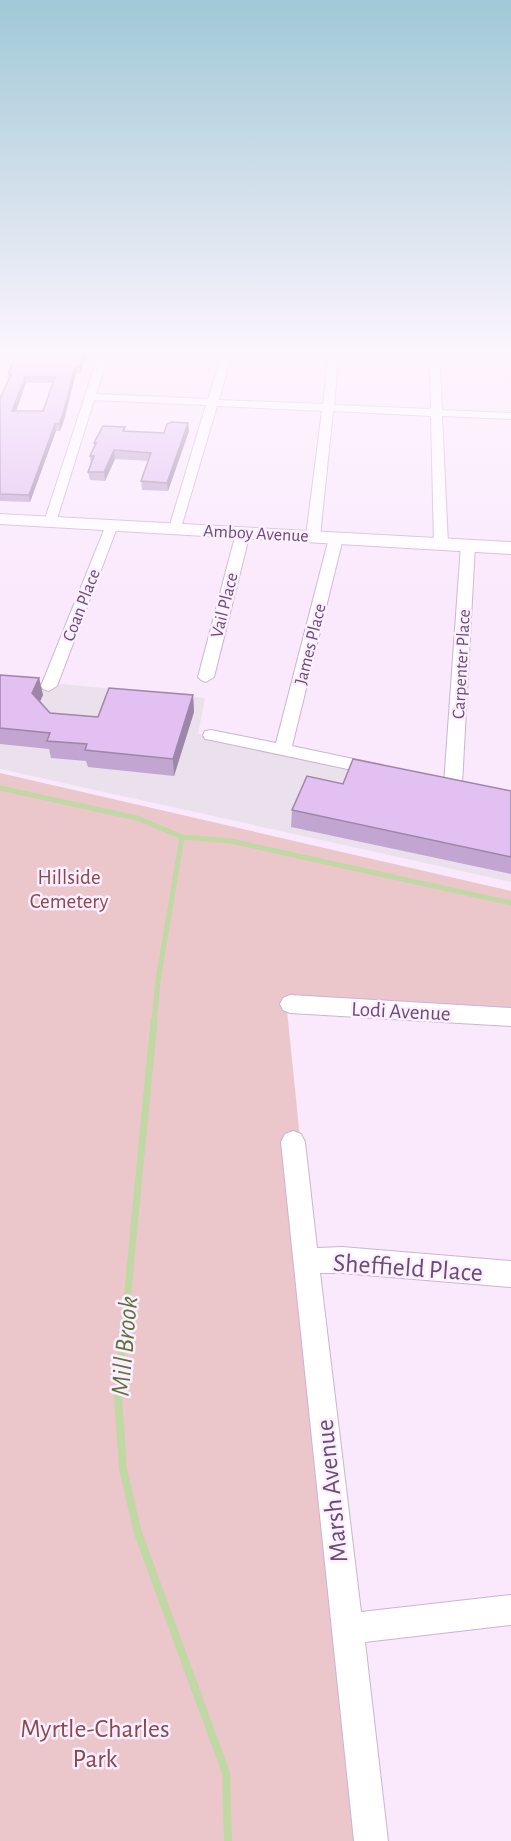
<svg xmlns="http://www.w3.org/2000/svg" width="511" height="1841" viewBox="0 0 511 1841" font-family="'Alegreya Sans',sans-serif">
<rect width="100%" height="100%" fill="#fae8fc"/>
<path fill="#ebe1ed" d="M0 678 205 698 198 734 511 798V882L0 769Z"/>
<path fill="#ebc6cb" d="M0 773 511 891V1025L287 1011 372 1841H0Z"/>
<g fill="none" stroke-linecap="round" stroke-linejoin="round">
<g stroke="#c0d8a3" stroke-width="5">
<path d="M0 788 137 818 182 837 231 841 511 903"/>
<path d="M154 1023 158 980 182 837"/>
</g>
<path stroke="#c0d8a3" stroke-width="7" d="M119 1382 154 1021"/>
<path stroke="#c0d8a3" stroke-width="8" d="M120 1380 118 1397 123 1469 138 1533 226 1773 228 1841"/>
<defs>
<g id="street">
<path d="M0 353H7L4 360 0 361Z"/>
<path d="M99 353H109L96 394 208 399 222 353H232L219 400 323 404 329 353H339L334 405 431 409 429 353H439L442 410 511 413V419L442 416 448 544 441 548 434 544 431 416 333 411 320 536 313 540 306 536 322 411 217 406 181 528 175 532 169 528 206 405 94 400 56 522 55 525H45L44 522Z"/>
<path d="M112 521 118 525 57 686 49 691 43 689 41 686 106 525Z"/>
<path d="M243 529 250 533 214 677 206 682 201 680 198 677 236 533Z"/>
<path d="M336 534 343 538 292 746 382 765 384 769 382 773 376 775 211 740 205 739 203 735 205 731 211 730 276 743 329 538Z"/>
<path d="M468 541 475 545 462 784 459 788H447L444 784 461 545Z"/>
<path d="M290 995 511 1008V1026L290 1013 283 1010 280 1004 283 998Z"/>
<path d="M293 1131 301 1134 305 1142 317 1248 342 1247 511 1261V1287L342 1273H320L361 1612 511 1595V1625L365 1642 388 1841H354L281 1142 285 1134Z"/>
</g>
<path id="secondary" d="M0 514 511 542V554L0 524Z"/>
</defs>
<use href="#street" stroke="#cbb3d4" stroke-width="2"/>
<use href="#secondary" stroke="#ceb2d8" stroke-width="2"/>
<use href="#street" fill="#fff" fill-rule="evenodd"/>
<use href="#secondary" fill="#fff" fill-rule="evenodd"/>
</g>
<g fill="#c2a5d0" fill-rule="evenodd">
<path d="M83 365 80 373H76L64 420 60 431H56L30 502 0 501V399L9 379 8 374ZM26 383H53L43 411H16Z"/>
<path d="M188 423 189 431 168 491 142 490 141 481 148 461 115 459 105 481 90 480 88 472 91 464 90 456 95 447 94 443 125 427V431L164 433Z"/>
<path d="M0 675 39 678 43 695 40 701 50 713 98 717 193 695 194 712 174 776 88 767 86 761 51 758 49 749 0 744Z"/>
<path d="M343 784 511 791V874L291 827 292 810Z"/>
</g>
<g fill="#9e86a9">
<path d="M84 353H87L80 373 79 367Z"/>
<path d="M75 367 76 373 64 420 60 431 59 424Z"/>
<path d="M25 377 26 383 14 417 12 411Z"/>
<path d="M188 423 189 431 168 491 167 483Z"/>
<path d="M55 424 56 431 30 502 29 495Z"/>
<path d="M114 450 115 459 105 481 104 472Z"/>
<path d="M39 678 43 695 36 710 32 693Z"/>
<path d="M193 695 194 712 174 776 173 759Z"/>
</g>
<g fill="#e2c0f2" stroke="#9e86a9" stroke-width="1.5" fill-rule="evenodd">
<path d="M17 353H84L79 367H75L63 414 59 424H55L29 495 0 494V399L11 374H8ZM25 377H55L43 411H12Z"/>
<path d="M172 422 188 423 167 483 141 481 151 453 114 450 104 472H88L94 456H90L96 443H94L103 426 125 427 123 431 164 433 167 424Z"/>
<path d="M0 675 39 678 32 693 50 713 98 717 109 688 193 695 173 759 85 750 87 744 47 741 50 733 0 728Z"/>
<path d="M353 759 511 791V857L292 810 307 776 343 784Z"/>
</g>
<linearGradient id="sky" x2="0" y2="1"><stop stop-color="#a0c8d6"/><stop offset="0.58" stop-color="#fdf5fe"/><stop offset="1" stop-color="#fdf5fe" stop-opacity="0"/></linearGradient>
<rect width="511" height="611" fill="url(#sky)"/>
<g text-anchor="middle" stroke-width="5" stroke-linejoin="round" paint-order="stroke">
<g font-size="18" fill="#684c77" stroke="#fdefff">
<text transform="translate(256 533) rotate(3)" y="6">Amboy Avenue</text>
<text transform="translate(81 605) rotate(-69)" y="6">Coan Place</text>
<text transform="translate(224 605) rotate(-76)" y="6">Vail Place</text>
<text transform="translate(310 644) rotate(-76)" y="6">James Place</text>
<text transform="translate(461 664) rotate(-87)" y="6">Carpenter Place</text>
</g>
<g font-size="21" fill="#89494a" stroke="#fdefff">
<text x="69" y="884">Hillside<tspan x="69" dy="24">Cemetery</tspan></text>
</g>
<g font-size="21" fill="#684c77" stroke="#fdefff">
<text transform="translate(401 1011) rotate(3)" y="7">Lodi Avenue</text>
</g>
<g font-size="26" fill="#684c77" stroke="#fdefff">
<text transform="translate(408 1267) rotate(4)" y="9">Sheffield Place</text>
<text transform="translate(331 1491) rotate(-96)" y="9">Marsh Avenue</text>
</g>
<g font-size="26" fill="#89494a" stroke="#fdefff">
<text x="95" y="1737">Myrtle-Charles<tspan x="95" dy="30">Park</tspan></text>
</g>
<g font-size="27" font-style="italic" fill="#5b743c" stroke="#fdefff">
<text transform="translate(124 1346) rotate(-85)" y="9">Mill Brook</text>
</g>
</g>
</svg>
